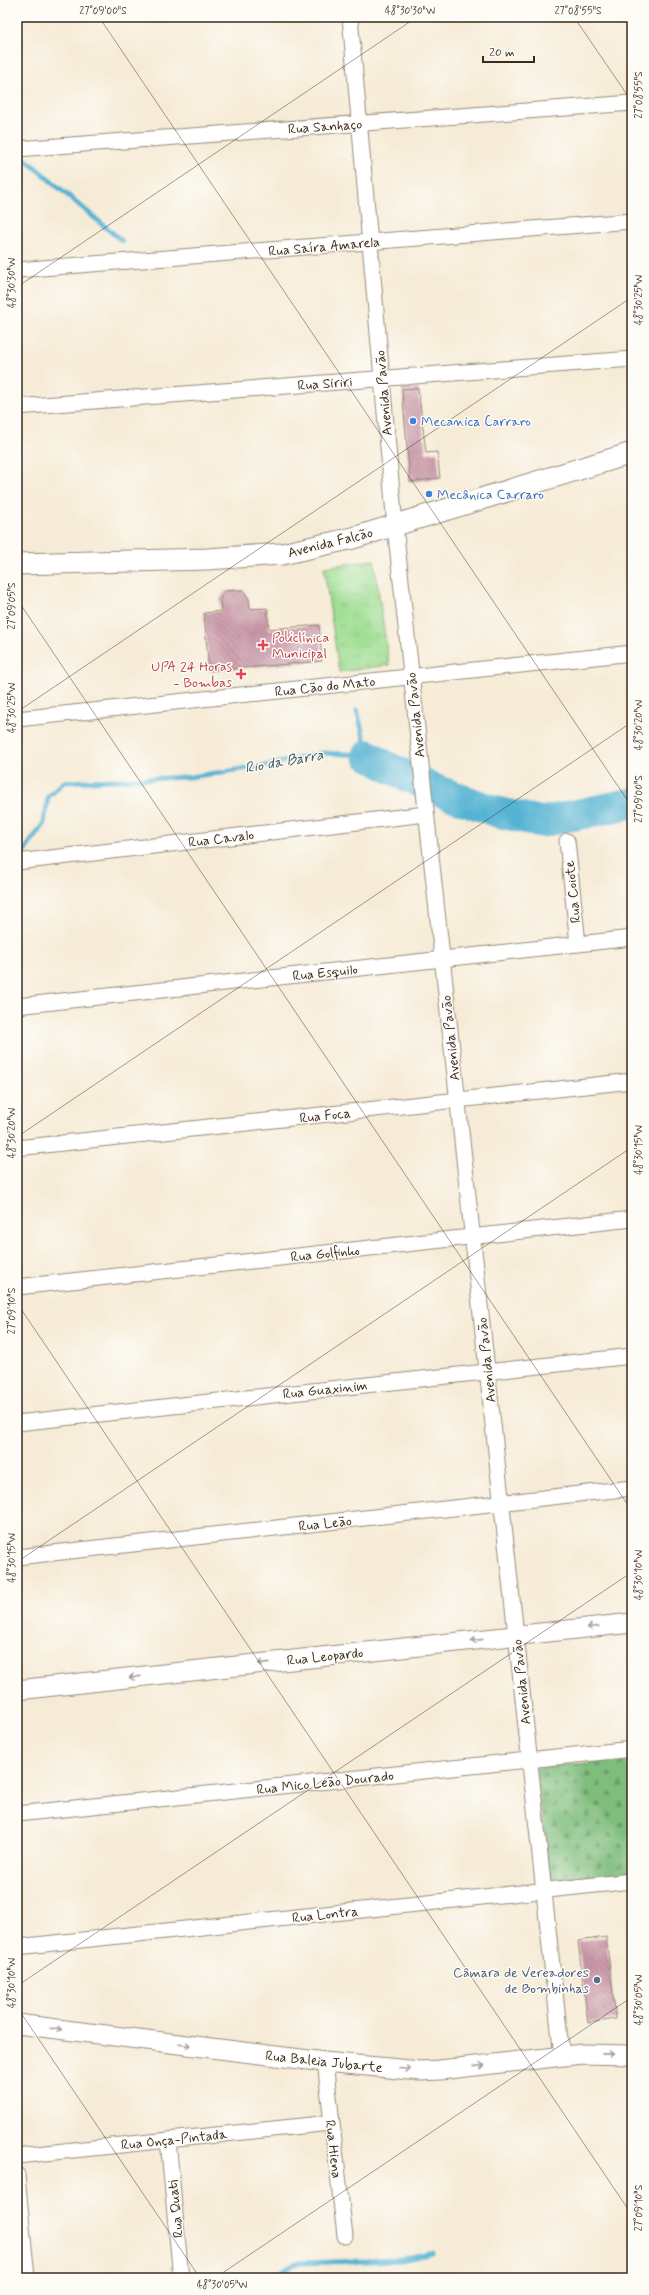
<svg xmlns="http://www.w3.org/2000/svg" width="649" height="2295" viewBox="0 0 649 2295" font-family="Mynerve,sans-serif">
<defs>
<pattern id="forest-firs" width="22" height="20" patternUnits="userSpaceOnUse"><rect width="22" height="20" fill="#7fbd7d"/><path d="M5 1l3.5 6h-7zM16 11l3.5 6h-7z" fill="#699a66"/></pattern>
<pattern id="park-tufts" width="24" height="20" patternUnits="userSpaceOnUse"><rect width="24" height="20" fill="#9fde93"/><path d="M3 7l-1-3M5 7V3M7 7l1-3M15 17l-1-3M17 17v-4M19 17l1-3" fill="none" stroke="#8abf7e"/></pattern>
<pattern id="building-back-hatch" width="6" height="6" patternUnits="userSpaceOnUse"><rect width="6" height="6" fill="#c996a7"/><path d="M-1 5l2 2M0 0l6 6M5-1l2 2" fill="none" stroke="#a47b87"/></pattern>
</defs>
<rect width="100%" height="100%" fill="#fdfcf7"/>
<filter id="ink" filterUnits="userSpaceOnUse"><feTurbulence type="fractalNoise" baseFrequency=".025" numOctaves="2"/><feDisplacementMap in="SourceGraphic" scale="8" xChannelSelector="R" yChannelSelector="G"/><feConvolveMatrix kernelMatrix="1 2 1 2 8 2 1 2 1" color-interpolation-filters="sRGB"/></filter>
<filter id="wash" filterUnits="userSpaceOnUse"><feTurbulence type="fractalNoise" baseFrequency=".012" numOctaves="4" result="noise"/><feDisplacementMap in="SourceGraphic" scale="16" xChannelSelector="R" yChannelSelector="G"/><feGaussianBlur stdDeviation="0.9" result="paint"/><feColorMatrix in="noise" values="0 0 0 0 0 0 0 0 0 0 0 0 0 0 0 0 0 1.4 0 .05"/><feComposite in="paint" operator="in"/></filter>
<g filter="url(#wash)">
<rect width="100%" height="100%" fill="#f6ebd6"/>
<path fill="url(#forest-firs)" stroke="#5d744e" d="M632 1758V1873L549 1882 536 1768Z"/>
<path fill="url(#park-tufts)" stroke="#6d8458" d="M374 560 389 665 339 672 324 567Z"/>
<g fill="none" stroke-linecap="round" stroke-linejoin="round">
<g stroke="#55b3d3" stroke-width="5">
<path d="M25 159 122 241"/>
<path d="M18 860 44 823 48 797 64 782 190 777 269 765 322 753 368 755 357 710"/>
<path d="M268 2278 296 2263 401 2260 433 2253"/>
</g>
<path stroke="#55b3d3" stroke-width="31" d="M368 755 388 767 434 789 497 812 542 822 632 803"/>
</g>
<g id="blocks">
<g fill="url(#building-back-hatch)">
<path d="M418 388 426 453 437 452 440 478 410 482 402 389Z"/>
<path d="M243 590 249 599 250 609 267 608 269 629 319 625 322 661 209 671 204 613 221 611 220 599 225 591Z"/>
<path d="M606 1937 616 2019 588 2023 578 1941Z"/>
</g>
</g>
</g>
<g filter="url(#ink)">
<use href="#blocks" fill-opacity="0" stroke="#988a7a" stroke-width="1"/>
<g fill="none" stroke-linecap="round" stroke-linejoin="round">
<defs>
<g id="minor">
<path d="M350 17 395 526 562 2057"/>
<path d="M17 149 632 103"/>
<path d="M17 270 632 221"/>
<path d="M17 407 632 359"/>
<path d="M17 719 632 653"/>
<path d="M567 841 578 944"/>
<path d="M17 862 426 814"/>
<path d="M17 1006 632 938"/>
<path d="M17 1148 632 1081"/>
<path d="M17 1287 632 1219"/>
<path d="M17 1423 632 1356"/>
<path d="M17 1557 632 1488"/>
<path d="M17 1814 632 1749"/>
<path d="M17 1947 632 1881"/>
<path d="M325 2062 345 2236"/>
<path d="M168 2140 181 2278"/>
<path d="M17 2156 330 2123"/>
<path d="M17 2175 27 2278"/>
</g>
<g id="tertiary">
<path d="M17 1690 632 1623"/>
<path d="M17 2024 325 2062 420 2071 440 2070 582 2054 632 2055"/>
</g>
<path id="secondary" d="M17 564 207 559 282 554 353 538 632 453"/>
</defs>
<use href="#minor" stroke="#988a7a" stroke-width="17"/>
<use href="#tertiary" stroke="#988a7a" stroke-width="21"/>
<use href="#secondary" stroke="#988a7a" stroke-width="23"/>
<use href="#minor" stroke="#fff" stroke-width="15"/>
<use href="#tertiary" stroke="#fff" stroke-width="19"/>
<use href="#secondary" stroke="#fff" stroke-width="21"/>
</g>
<defs><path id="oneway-shaft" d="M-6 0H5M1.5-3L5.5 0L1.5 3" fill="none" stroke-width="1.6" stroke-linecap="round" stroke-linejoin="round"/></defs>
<g stroke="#a79f9a">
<use href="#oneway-shaft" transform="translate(593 1627) rotate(174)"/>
<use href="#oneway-shaft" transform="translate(477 1640) rotate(174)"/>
<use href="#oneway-shaft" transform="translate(264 1663) rotate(174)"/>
<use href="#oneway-shaft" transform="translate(135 1677) rotate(174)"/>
<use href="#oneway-shaft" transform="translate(56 2029) rotate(7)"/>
<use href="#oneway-shaft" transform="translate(185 2045) rotate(7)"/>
<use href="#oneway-shaft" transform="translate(608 2054) rotate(1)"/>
<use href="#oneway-shaft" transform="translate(479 2066) rotate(-6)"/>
<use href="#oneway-shaft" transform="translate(405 2069) rotate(5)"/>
</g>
</g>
<path fill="none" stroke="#3b2a1e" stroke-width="1" stroke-opacity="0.45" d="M99 17 632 807M574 17 632 102M17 287 417 17M17 599 632 1511M17 712 632 297M17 1137 632 722M17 1303 632 2215M17 1562 632 1147M17 1986 632 1572M17 2007 200 2278M215 2278 632 1997"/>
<g fill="#3f7fe0" stroke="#fdfcf7" stroke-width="1.5">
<circle cx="413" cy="421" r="4"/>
<circle cx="429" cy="494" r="4"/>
</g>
<g fill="#e0444e" stroke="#fdfcf7" stroke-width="1.5">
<path d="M261 639h4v4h4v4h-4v4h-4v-4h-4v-4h4z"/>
<path d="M239 668h4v4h4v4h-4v4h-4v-4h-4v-4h4z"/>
</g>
<circle fill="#5c6f8a" stroke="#fdfcf7" stroke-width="1.5" cx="597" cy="1980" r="4"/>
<g text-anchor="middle" stroke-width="3" stroke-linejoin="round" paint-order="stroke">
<g font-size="14" fill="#3b2a1e" stroke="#fdfcf7">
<text transform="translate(325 126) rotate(-4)" y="5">Rua Sanhaço</text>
<text transform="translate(324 246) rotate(-5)" y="5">Rua Saíra Amarela</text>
<text transform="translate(325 383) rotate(-4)" y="5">Rua Siriri</text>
<text transform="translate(383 393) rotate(-95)" y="5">Avenida Pavão</text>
<text transform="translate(330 542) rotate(-14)" y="5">Avenida Falcão</text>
<text transform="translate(325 686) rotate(-6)" y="5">Rua Cão do Mato</text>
<text transform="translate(415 715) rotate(-96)" y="5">Avenida Pavão</text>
<text transform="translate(221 838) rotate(-7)" y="5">Rua Cavalo</text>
<text transform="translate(572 892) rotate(-96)" y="5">Rua Coiote</text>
<text transform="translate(325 972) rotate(-6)" y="5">Rua Esquilo</text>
<text transform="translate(450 1038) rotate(-96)" y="5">Avenida Pavão</text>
<text transform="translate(325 1115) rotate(-6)" y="5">Rua Foca</text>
<text transform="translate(325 1253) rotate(-6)" y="5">Rua Golfinho</text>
<text transform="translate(486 1360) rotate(-96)" y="5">Avenida Pavão</text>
<text transform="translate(325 1389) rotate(-6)" y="5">Rua Guaxinim</text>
<text transform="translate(325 1523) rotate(-6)" y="5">Rua Leão</text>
<text transform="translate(325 1656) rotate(-6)" y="5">Rua Leopardo</text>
<text transform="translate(521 1682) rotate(-96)" y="5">Avenida Pavão</text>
<text transform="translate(325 1782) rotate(-6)" y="5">Rua Mico Leão Dourado</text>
<text transform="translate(325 1914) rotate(-6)" y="5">Rua Lontra</text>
<text transform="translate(324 2061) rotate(6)" y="5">Rua Baleia Jubarte</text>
<text transform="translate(174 2139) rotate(-6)" y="5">Rua Onça-Pintada</text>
<text transform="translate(334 2149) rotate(83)" y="5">Rua Hiena</text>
<text transform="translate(175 2209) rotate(-96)" y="5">Rua Quati</text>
</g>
<g font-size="14" fill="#366cbe" stroke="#fdfcf7" text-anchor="start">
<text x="421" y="426">Mecanica Carraro</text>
<text x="437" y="499">Mecânica Carraro</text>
</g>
<g font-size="14" fill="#be3a42" stroke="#fdfcf7" text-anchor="start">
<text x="272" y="642">Policlínica<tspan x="272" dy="16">Municipal</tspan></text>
<text x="232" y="671" text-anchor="end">UPA 24 Horas<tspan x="232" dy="16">- Bombas</tspan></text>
</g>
<g font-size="14" fill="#4e5e75" stroke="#fdfcf7" text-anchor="end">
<text x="589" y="1977">Câmara de Vereadores<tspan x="589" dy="16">de Bombinhas</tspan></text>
</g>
<g font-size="15" font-style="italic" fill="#445a5d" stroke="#fdfcf7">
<text transform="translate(284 761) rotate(-10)" y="5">Rio da Barra</text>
</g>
</g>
<rect width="649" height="2295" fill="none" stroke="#fdfcf7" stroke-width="44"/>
<path d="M483 56v6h51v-6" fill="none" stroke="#3b2a1e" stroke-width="2"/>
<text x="489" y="56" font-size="12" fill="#3b2a1e" stroke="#fdfcf7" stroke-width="3" paint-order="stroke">20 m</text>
<rect x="22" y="22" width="605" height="2251" fill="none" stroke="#3b2a1e" stroke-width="1.5"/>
<g font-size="10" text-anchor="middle" fill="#3b2a1e">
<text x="103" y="14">27°09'00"S</text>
<text x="410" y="14">48°30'30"W</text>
<text x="578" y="14">27°08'55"S</text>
<text transform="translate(638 95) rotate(-90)" y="4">27°08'55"S</text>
<text transform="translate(11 283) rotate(-90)" y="4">48°30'30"W</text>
<text transform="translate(638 300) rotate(-90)" y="4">48°30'25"W</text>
<text transform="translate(11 606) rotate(-90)" y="4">27°09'05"S</text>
<text transform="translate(11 708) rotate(-90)" y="4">48°30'25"W</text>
<text transform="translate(638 725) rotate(-90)" y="4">48°30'20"W</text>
<text transform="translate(638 799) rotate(-90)" y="4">27°09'00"S</text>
<text transform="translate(11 1133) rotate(-90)" y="4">48°30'20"W</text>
<text transform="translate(638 1150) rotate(-90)" y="4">48°30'15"W</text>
<text transform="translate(11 1311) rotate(-90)" y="4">27°09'10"S</text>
<text transform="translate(11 1558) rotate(-90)" y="4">48°30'15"W</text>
<text transform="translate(638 1575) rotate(-90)" y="4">48°30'10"W</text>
<text transform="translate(11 1983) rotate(-90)" y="4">48°30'10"W</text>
<text transform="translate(638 2000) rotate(-90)" y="4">48°30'05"W</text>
<text transform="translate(638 2208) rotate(-90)" y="4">27°09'10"S</text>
<text x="222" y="2288">48°30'05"W</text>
</g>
</svg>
